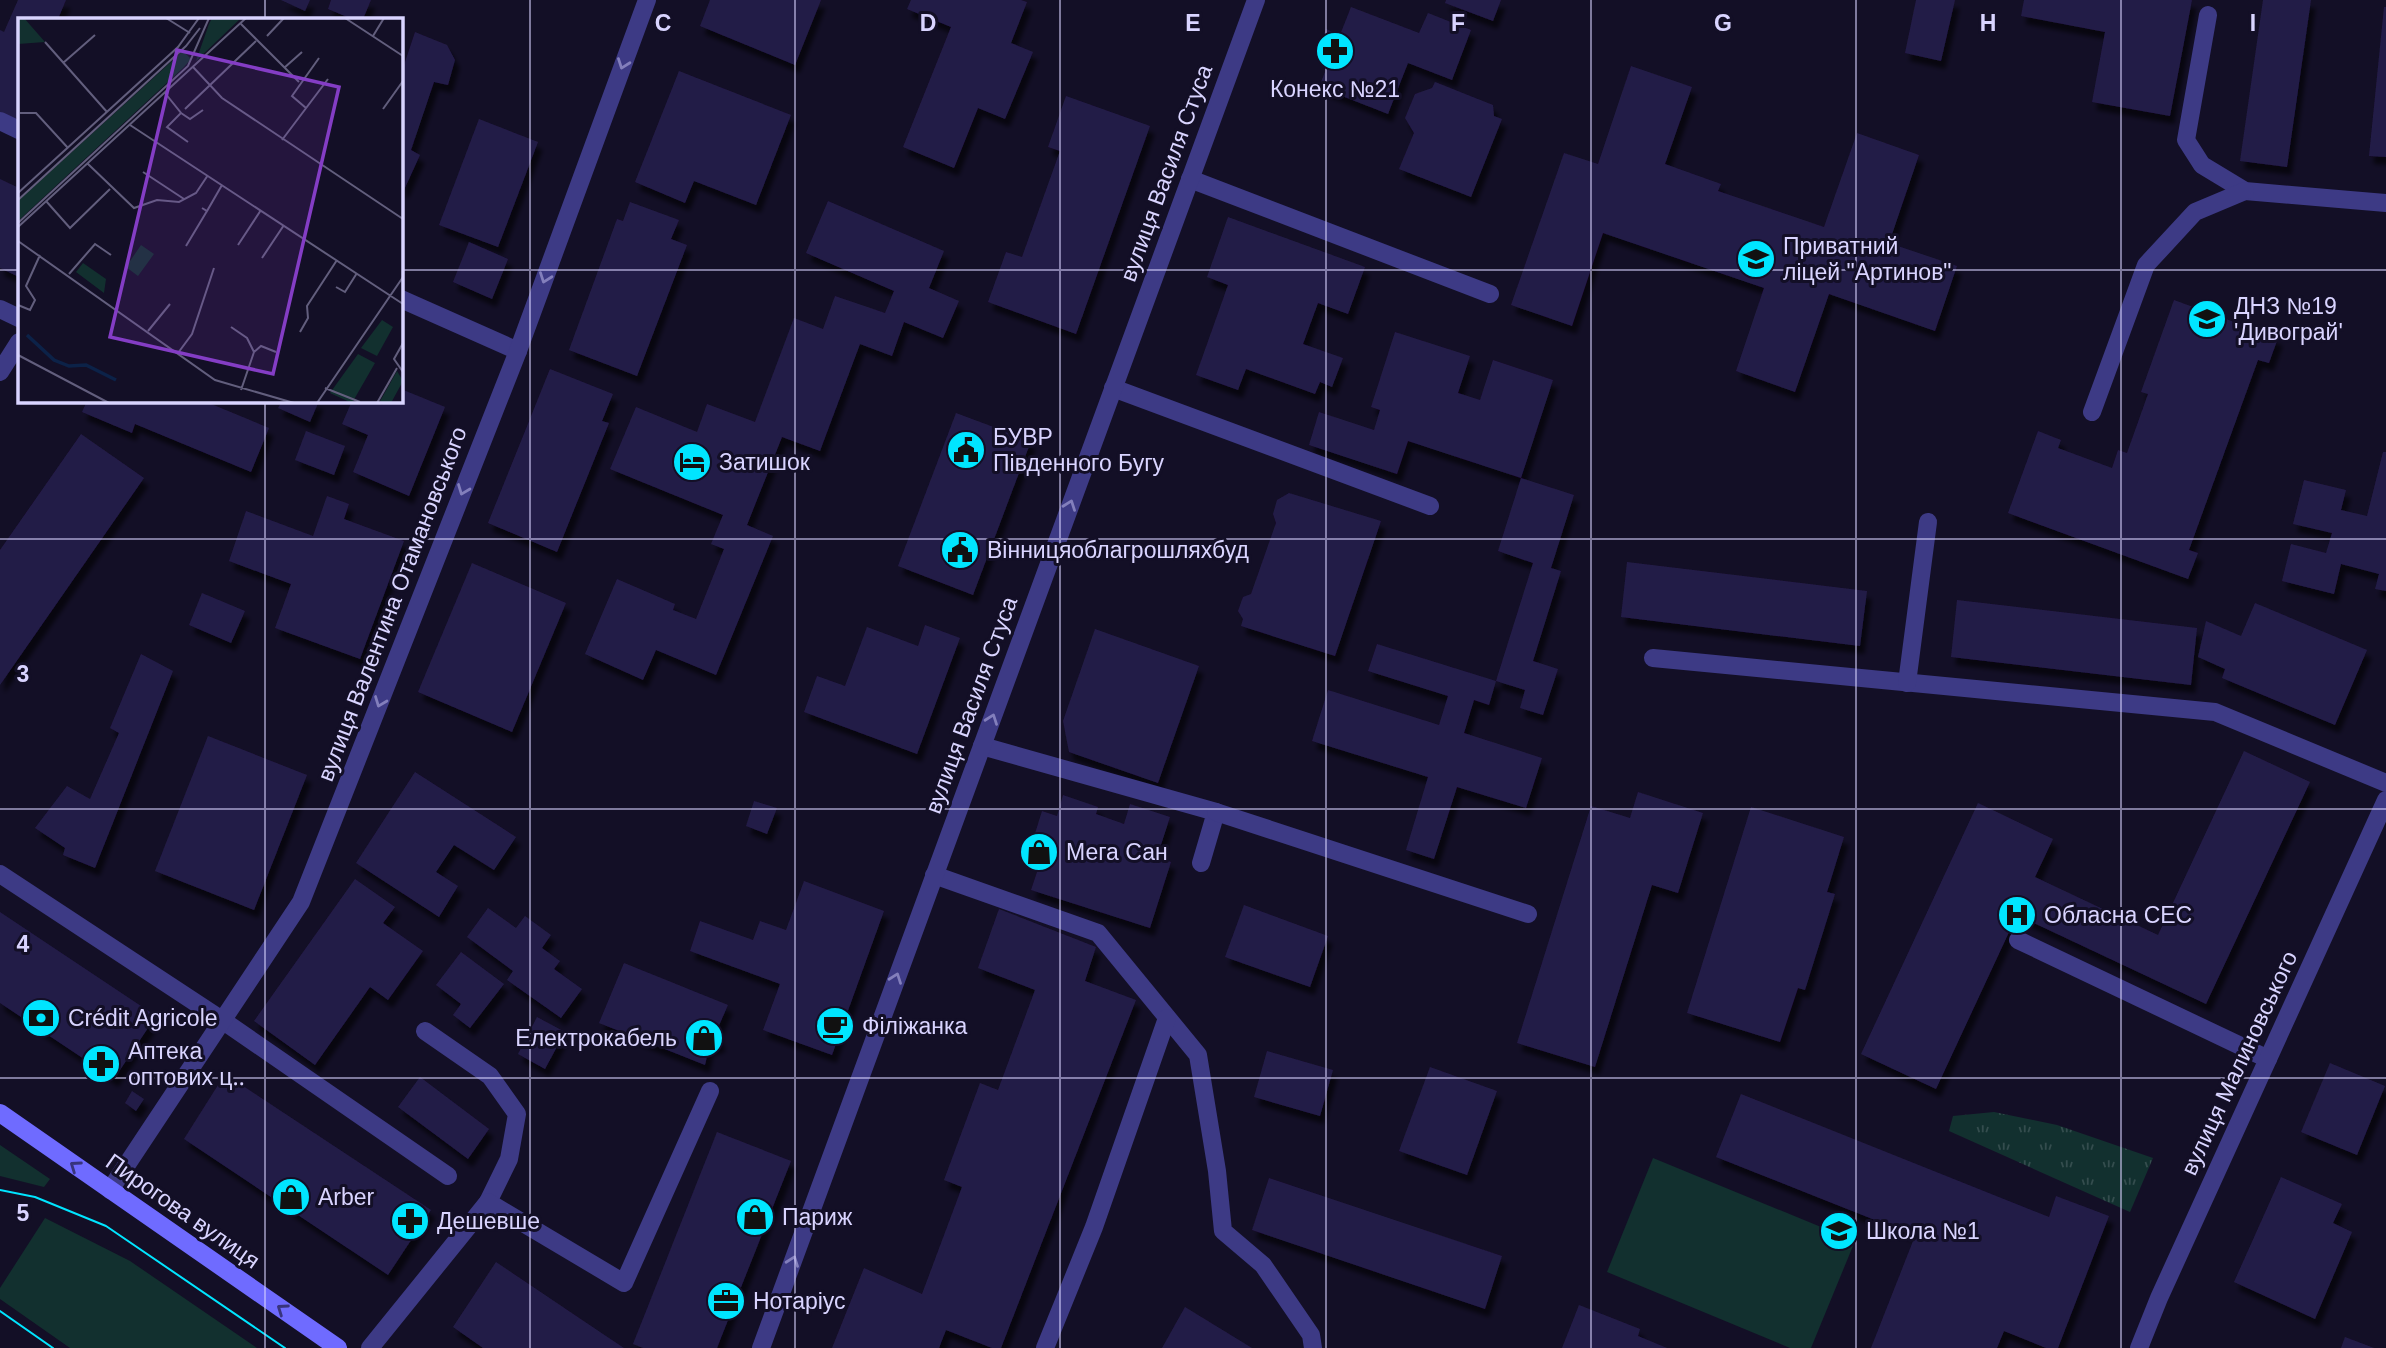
<svg xmlns="http://www.w3.org/2000/svg" width="2386" height="1348" viewBox="0 0 2386 1348" font-family="Helvetica,sans-serif">
<defs>
<pattern id="grass-tufts" width="24" height="20" patternUnits="userSpaceOnUse" patternTransform="scale(1.75)"><rect width="24" height="20" fill="#12302f"/><path d="M3 7l-1-3M5 7V3M7 7l1-3M15 17l-1-3M17 17v-4M19 17l1-3" fill="none" stroke="#344d4e"/></pattern>
<filter id="shadow"><feDropShadow dx="4.5" dy="8" stdDeviation="2" flood-color="#0009"/></filter>
</defs>
<rect width="100%" height="100%" fill="#130f26"/>
<path fill="url(#grass-tufts)" d="M1994 1112 2057 1125 2153 1158 2130 1212 1949 1131 1953 1116Z"/>
<g fill="#12302f">
<path d="M0 1145 50 1179 44 1187 0 1176Z"/>
<path d="M1653 1158 1855 1241 1811 1348H1790L1607 1272Z"/>
<path d="M45 1218 130 1261 257 1348H70L0 1299V1288Z"/>
</g>
<g fill="#241b47" filter="url(#shadow)">
<path d="M18 0H66L58 19H19V112L16 119 0 112V30L4 32Z"/>
<path d="M281 0H310L305 11Z"/>
<path d="M331 0H371L363 19H352L328 9Z"/>
<path d="M710 0H821L795 65 700 26Z"/>
<path d="M911 0H1021L1027 2 1011 43 1033 52 1005 119 978 108 954 168 903 147 951 27 907 9Z"/>
<path d="M1446 0H1501L1493 21 1445 3Z"/>
<path d="M1916 0H1955L1941 61 1905 53Z"/>
<path d="M2024 0H2192L2170 116 2092 102 2105 32 2021 16Z"/>
<path d="M2263 0H2311L2287 167 2240 161Z"/>
<path d="M1351 7 1419 33 1428 13 1471 30 1452 80 1408 63 1388 114 1319 87 1331 57 1317 52 1326 29 1340 35Z"/>
<path d="M2384 7H2386V157L2369 156Z"/>
<path d="M415 32 447 45 455 60 448 85 434 82 411 150 420 155 404 190 401 189V74Z"/>
<path d="M1631 66 1692 87 1665 164 1721 184 1718 191 1824 227 1857 133 1919 155 1889 243 1957 266 1935 331 1829 294 1795 392 1736 371 1764 288 1603 233 1572 326 1511 305 1564 153 1598 164Z"/>
<path d="M679 71 791 115 756 205 694 181 685 203 635 182Z"/>
<path d="M1435 82 1493 105 1494 116 1502 119 1471 197 1399 169 1414 133 1405 118 1415 94 1432 88Z"/>
<path d="M1066 96 1150 126 1076 334 988 302 1006 252 1022 257 1060 151 1048 147Z"/>
<path d="M479 119 538 142 498 247 439 225Z"/>
<path d="M0 179 19 188V277L0 268Z"/>
<path d="M828 201 944 251 929 288 959 301 943 338 904 322 892 356 860 344 820 451 782 437 747 525 773 536 716 675 656 650 643 680 585 654 617 579 675 604 673 610 696 619 724 549 711 544 723 515 610 469 636 407 697 432 707 404 755 422 794 318 823 329 835 296 885 313 894 291 806 253Z"/>
<path d="M630 202 679 220 671 239 687 245 637 376 569 350 617 219 623 221Z"/>
<path d="M1228 217 1365 267 1348 314 1318 303 1303 344 1343 358 1332 387 1320 382 1315 394 1246 369 1238 390 1196 375 1228 285 1207 277Z"/>
<path d="M469 242 508 259 492 299 453 282Z"/>
<path d="M2174 300 2278 338 2269 363 2258 360 2189 550 2198 553 2188 579 2008 513 2038 431 2061 440 2058 448 2112 468 2118 450 2127 453 2148 394 2141 392Z"/>
<path d="M1395 332 1470 356 1458 393 1480 400 1493 360 1553 380 1521 478 1408 441 1397 474 1309 445 1319 412 1374 430 1380 410 1371 407Z"/>
<path d="M550 369 613 394 602 421 609 423 557 552 488 523Z"/>
<path d="M401 389 445 407 409 496 353 472 368 435 342 424 352 401H372L382 405 384 401H401Z"/>
<path d="M87 401H204L269 428 251 472 135 424 132 433 82 412Z"/>
<path d="M282 401H319L310 422 278 408Z"/>
<path d="M956 413 1031 441 973 595 898 566Z"/>
<path d="M306 431 345 446 334 475 295 460Z"/>
<path d="M81 434 144 478 0 685V550Z"/>
<path d="M2383 452H2386V591L2375 589 2379 574 2341 564 2334 594 2282 581 2291 544 2326 553 2332 533 2293 524 2304 480 2346 490 2341 510 2367 516Z"/>
<path d="M1521 478 1574 495 1551 568 1561 571 1533 661 1558 669 1543 715 1520 708 1525 690 1496 681 1533 563 1498 551Z"/>
<path d="M1289 493 1381 521 1335 656 1241 626 1243 619 1238 611 1243 597 1251 594 1276 523 1273 514 1277 500Z"/>
<path d="M327 496 349 504 344 519 404 541 360 659 275 628 291 584 229 561 246 511 313 536Z"/>
<path d="M1627 562 1867 591 1860 646 1621 617Z"/>
<path d="M472 563 566 603 512 732 418 692Z"/>
<path d="M202 593 245 611 231 643 189 625Z"/>
<path d="M1957 600 2197 628 2191 685 1951 657Z"/>
<path d="M2255 603 2367 650 2335 725 2222 678 2225 669 2198 657 2206 621 2241 636Z"/>
<path d="M925 625 960 638 917 754 804 712 817 676 845 686 867 627 918 646Z"/>
<path d="M1095 629 1199 666 1158 783 1069 752 1063 721Z"/>
<path d="M1377 644 1496 681 1489 705 1474 700 1464 733 1542 758 1526 808 1457 787 1434 859 1406 850 1428 777 1312 741 1328 690 1439 725 1448 696 1368 671Z"/>
<path d="M141 654 173 671 95 868 63 855 65 848 35 828 67 786 90 799 119 733 110 728Z"/>
<path d="M208 736 307 775 254 910 155 871Z"/>
<path d="M2244 751 2310 782 2206 1004 2017 915 1936 1089 1861 1054 1978 803 2053 839 2035 877 2158 935Z"/>
<path d="M415 772 516 837 494 870 454 845 436 872 458 886 439 917 356 863Z"/>
<path d="M1638 792 1703 813 1678 893 1652 885 1595 1067 1517 1043 1591 806 1630 818Z"/>
<path d="M1063 795 1098 807 1096 814 1124 824 1130 804 1170 817 1157 857 1171 862 1150 928 1031 890 1041 860 1028 856 1042 811 1057 816Z"/>
<path d="M754 801 777 808 767 834 746 826Z"/>
<path d="M1751 807 1844 837 1827 892 1835 894 1805 990 1798 988 1780 1042 1687 1013Z"/>
<path d="M355 879 395 907 383 923 423 951 388 1000 370 987 315 1065 254 1021Z"/>
<path d="M804 881 884 911 832 1055 763 1030 780 984 690 951 700 921 753 940 760 921 786 930Z"/>
<path d="M1244 905 1328 936 1310 987 1225 957Z"/>
<path d="M488 908 516 928 525 916 551 935 542 948 560 961 554 969 582 989 561 1018 507 980 513 971 467 937Z"/>
<path d="M999 909 1096 947 1085 981 1136 1000 1001 1348H992L946 1330 939 1348H832L864 1268 922 1294 962 1187 944 1180 980 1083 998 1090 1035 990 978 968Z"/>
<path d="M0 912 156 1016 114 1079 0 1003Z"/>
<path d="M461 952 504 984 470 1028 453 1015 461 1004 436 985Z"/>
<path d="M624 963 728 1005 717 1030 721 1044 709 1048 705 1065 599 1023Z"/>
<path d="M537 1017 565 1032 545 1069 518 1054Z"/>
<path d="M1267 1051 1333 1070 1320 1116 1254 1097Z"/>
<path d="M2330 1063 2385 1086 2357 1155 2301 1132Z"/>
<path d="M1430 1067 1497 1091 1467 1175 1399 1151Z"/>
<path d="M225 1074 431 1210 388 1275 184 1139Z"/>
<path d="M420 1077 489 1129 468 1159 398 1107Z"/>
<path d="M132 1091 144 1099 136 1111 125 1103Z"/>
<path d="M1741 1094 2049 1217 2056 1196 2109 1216 2058 1348H2046L2004 1331 1997 1348H1871L1915 1236 1716 1157Z"/>
<path d="M717 1132 791 1161 717 1348H643L633 1344Z"/>
<path d="M2281 1177 2342 1204 2333 1223 2352 1232 2315 1319 2234 1282Z"/>
<path d="M1269 1178 1502 1256 1485 1309 1252 1230Z"/>
<path d="M496 1262 600 1332 624 1348H483L453 1327Z"/>
<path d="M1579 1305 1640 1329 1638 1336 1667 1348H1562Z"/>
<path d="M1185 1307 1252 1348H1162Z"/>
<path d="M2345 1337 2374 1348H2341Z"/>
</g>
<g fill="none" stroke-linecap="round" stroke-linejoin="round">
<g stroke="#3d3a85" stroke-width="18">
<path d="M2208 15 2186 140 2202 165 2245 191 2386 203"/>
<path d="M1190 179 1490 294"/>
<path d="M0 309 19 318"/>
<path d="M0 372 19 342"/>
<path d="M1113 388 1430 506"/>
<path d="M2092 412 2146 265 2195 212 2245 191"/>
<path d="M1653 658 2215 712 2386 783"/>
<path d="M1907 683 1928 522"/>
<path d="M982 746 1216 812 1201 863"/>
<path d="M1216 812 1528 914"/>
<path d="M0 874 222 1020 448 1176"/>
<path d="M934 875 1098 933 1198 1055 1217 1171 1223 1231 1263 1265 1311 1335 1313 1348"/>
<path d="M2018 940 2268 1059"/>
<path d="M425 1031 490 1076 517 1114 509 1159 488 1202"/>
<path d="M370 1348 488 1202 624 1283 710 1091"/>
<path d="M1045 1348 1094 1227 1167 1018"/>
</g>
<g stroke="#3d3a85" stroke-width="18">
<path d="M0 121 19 130"/>
<path d="M401 299 518 351"/>
<path d="M110 1190 301 902 518 351 647 0"/>
<path d="M761 1348 1256 0"/>
</g>
<path stroke="#3d3a85" stroke-width="18" d="M2139 1348 2159 1298 2386 800"/>
<path stroke="#6f6bff" stroke-width="18" d="M0 1113 338 1348"/>
<g stroke="#00e5ff" stroke-width="2">
<path d="M0 1190 35 1197 106 1226 285 1348"/>
<path d="M0 1311 53 1348"/>
</g>
</g>
<defs><path id="oneway-chevron" d="M-2-3.5L2.5 0L-2 3.5" fill="none" stroke-width="1.6" stroke-linecap="round" stroke-linejoin="round" transform="scale(1.75)"/></defs>
<g stroke="#837fbc">
<use href="#oneway-chevron" transform="translate(623 64) rotate(110)"/>
<use href="#oneway-chevron" transform="translate(545 278) rotate(110)"/>
<use href="#oneway-chevron" transform="translate(463 490) rotate(111)"/>
<use href="#oneway-chevron" transform="translate(1070 505) rotate(-70)"/>
<use href="#oneway-chevron" transform="translate(380 702) rotate(111)"/>
<use href="#oneway-chevron" transform="translate(992 719) rotate(-70)"/>
<use href="#oneway-chevron" transform="translate(896 978) rotate(-70)"/>
<use href="#oneway-chevron" transform="translate(793 1261) rotate(-70)"/>
</g>
<g stroke="#38347d">
<use href="#oneway-chevron" transform="translate(75 1166) rotate(-145)"/>
<use href="#oneway-chevron" transform="translate(282 1309) rotate(-145)"/>
</g>
<path fill="none" stroke="#d9d4ff" stroke-width="2" stroke-opacity="0.55" d="M265 0V19M530 0V1348M795 0V1348M1060 0V1348M1326 0V1348M1591 0V1348M1856 0V1348M2121 0V1348M0 270H19M401 270H2386M265 401V1348M0 539H2386M0 809H2386M0 1078H2386"/>
<defs>
<symbol id="pharmacy-disc" viewBox="-11 -11 22 22"><circle r="9.5" fill="#00e5ff" stroke="#130f26"/><path d="M-2-6h4v4h4v4h-4v4h-4v-4h-4v-4h4Z" fill="#111"/></symbol>
<symbol id="school-disc" viewBox="-11 -11 22 22"><circle r="9.5" fill="#00e5ff" stroke="#130f26"/><path d="M0-5L7-2L0 1L-7-2ZM-4 1L0 2.5L4 1V4Q0 6-4 4Z" fill="#111"/></symbol>
<symbol id="civic-disc" viewBox="-11 -11 22 22"><circle r="9.5" fill="#00e5ff" stroke="#130f26"/><path d="M-.6-6.5H3V-4.5H.6V-3L4-1V1h2V6H-6V1h2V-1L-.6-3ZM-1.2 2.5V6h2.4V2.5Z" fill="#111"/></symbol>
<symbol id="hotel-disc" viewBox="-11 -11 22 22"><circle r="9.5" fill="#00e5ff" stroke="#130f26"/><path d="M-6-4.5h1.5V1H6V5H4.5V3h-9V5H-6ZM-4 0a1.8 1.8 0 1 1 3.6 0ZM.5 0V-2.5h3Q6-2.5 6 0Z" fill="#111"/></symbol>
<symbol id="shop-disc" viewBox="-11 -11 22 22"><circle r="9.5" fill="#00e5ff" stroke="#130f26"/><path d="M-5-2.5h2.3a2.7 3.5 0 0 1 5.4 0H5L5.5 6h-11ZM-1.5-2.5h3a1.5 2.3 0 0 0-3 0Z" fill="#111"/></symbol>
<symbol id="hospital-disc" viewBox="-11 -11 22 22"><circle r="9.5" fill="#00e5ff" stroke="#130f26"/><path d="M-5-5h3v3.5h4V-5h3V5h-3V1.5h-4V5h-3Z" fill="#111"/></symbol>
<symbol id="bank-disc" viewBox="-11 -11 22 22"><circle r="9.5" fill="#00e5ff" stroke="#130f26"/><path d="M-6-4H6V4H-6ZM0-2.3a2.3 2.3 0 1 0 0 4.6a2.3 2.3 0 1 0 0-4.6Z" fill="#111"/></symbol>
<symbol id="cafe-disc" viewBox="-11 -11 22 22"><circle r="9.5" fill="#00e5ff" stroke="#130f26"/><path d="M-5.5-4.5H6V0H3Q3 3.5 0 3.5H-2.5Q-5.5 3.5-5.5 0ZM3-3.2v2h1.7v-2ZM-6 4.5H4V6H-6Z" fill="#111"/></symbol>
<symbol id="office-disc" viewBox="-11 -11 22 22"><circle r="9.5" fill="#00e5ff" stroke="#130f26"/><path d="M-6-3h4V-5.5h4V-3h4V5H-6ZM-1-4.5V-3h2v-1.5ZM-6 0V1H6V0Z" fill="#111"/></symbol>
</defs>
<g fill-rule="evenodd">
<use href="#pharmacy-disc" x="1313" y="29" width="44" height="44"/>
<use href="#school-disc" x="1734" y="237" width="44" height="44"/>
<use href="#school-disc" x="2185" y="297" width="44" height="44"/>
<use href="#civic-disc" x="944" y="428" width="44" height="44"/>
<use href="#hotel-disc" x="670" y="440" width="44" height="44"/>
<use href="#civic-disc" x="938" y="528" width="44" height="44"/>
<use href="#shop-disc" x="1017" y="830" width="44" height="44"/>
<use href="#hospital-disc" x="1995" y="893" width="44" height="44"/>
<use href="#bank-disc" x="19" y="996" width="44" height="44"/>
<use href="#cafe-disc" x="813" y="1004" width="44" height="44"/>
<use href="#shop-disc" x="682" y="1016" width="44" height="44"/>
<use href="#pharmacy-disc" x="79" y="1042" width="44" height="44"/>
<use href="#shop-disc" x="269" y="1175" width="44" height="44"/>
<use href="#shop-disc" x="733" y="1195" width="44" height="44"/>
<use href="#pharmacy-disc" x="388" y="1199" width="44" height="44"/>
<use href="#school-disc" x="1817" y="1209" width="44" height="44"/>
<use href="#office-disc" x="704" y="1279" width="44" height="44"/>
</g>
<g text-anchor="middle" stroke-width="6" stroke-linejoin="round" paint-order="stroke">
<g font-size="23" fill="#d9d4ff" stroke="#130f26" text-anchor="start">
<text x="1335" y="97" text-anchor="middle">Конекс №21</text>
<text x="1783" y="254">Приватний<tspan x="1783" dy="26">ліцей "Артинов"</tspan></text>
<text x="2234" y="314">ДНЗ №19<tspan x="2234" dy="26">'Дивограй'</tspan></text>
<text x="993" y="445">БУВР<tspan x="993" dy="26">Південного Бугу</tspan></text>
<text x="719" y="470">Затишок</text>
<text x="987" y="558">Вінницяоблагрошляхбуд</text>
<text x="1066" y="860">Мега Сан</text>
<text x="2044" y="923">Обласна СЕС</text>
<text x="68" y="1026">Crédit Agricole</text>
<text x="862" y="1034">Філіжанка</text>
<text x="677" y="1046" text-anchor="end">Електрокабель</text>
<text x="128" y="1059">Аптека<tspan x="128" dy="26">оптових ц‥</tspan></text>
<text x="318" y="1205">Arber</text>
<text x="782" y="1225">Париж</text>
<text x="437" y="1229">Дешевше</text>
<text x="1866" y="1239">Школа №1</text>
<text x="753" y="1309">Нотаріус</text>
</g>
<g font-size="23" fill="#d9d4ff" stroke="#130f26">
<text transform="translate(1166 173) rotate(-70)" y="8">вулиця Василя Стуса</text>
<text transform="translate(392 604) rotate(-69)" y="8">вулиця Валентина Отамановського</text>
<text transform="translate(971 705) rotate(-70)" y="8">вулиця Василя Стуса</text>
<text transform="translate(2239 1063) rotate(-65)" y="8">вулиця Малиновського</text>
<text transform="translate(183 1211) rotate(35)" y="8">Пирогова вулиця</text>
</g>
</g>
<g transform="translate(18 18)">
<rect width="385" height="385" fill="#130f26"/>
<path d="M65 245 88 261 86 275 58 254ZM364 302 375 309 359 338 343 330ZM340 336 357 345 334 385 312 375ZM379 353 385 363 373 385H361Z" fill="#12302f"/>
<path d="M0 0H6L27 24 0 26ZM194 0H223L178 43 191 6ZM165 33 173 41 165 50 0 203V183ZM123 227 136 236 120 258 108 249Z" fill="#12302f"/>
<path fill="none" stroke="#0c2248" stroke-width="3.5" d="M9 317 36 342 51 348 68 347 98 362"/>
<path fill="none" stroke="#625e7d" stroke-width="2" d="M148 0 172 15M327 0 385 38M223 6 281 64M249 18 266 0M355 18 366 0M27 24 89 94M45 45 77 17M175 49 204 80 385 201M266 50 284 34M147 75 163 95 149 109 170 124M288 90 274 78 301 40M167 91 238 23M365 91 385 63M2 95H18L50 130M163 95 172 101 185 92M112 107 385 286M264 122 310 61M70 146 116 190 139 182 161 184 178 175 190 157M125 154 166 181M0 175 160 29 181 0M0 182 168 28 182 10M28 183 52 210 92 171M184 190 189 193 204 167M0 205 170 48 191 0M0 209 228 0M0 223 197 362 276 385M220 227 243 192M168 228 189 193M244 240 266 207M51 256 77 226 93 237M318 269 327 274 339 255M0 287 12 292 17 282 8 268 22 237M213 309 229 320 236 334M130 313 152 286M282 314 290 300 289 288 319 242M385 325 376 341 385 354M160 335 174 316 196 250M0 337 91 385M307 370 342 384M223 372 236 334 243 328 258 334M299 385 385 259M359 385 379 350"/>
<path fill="#843dc5" fill-opacity="0.15" stroke="#843dc5" stroke-width="3.5" d="M159 32 321 69 255 356 92 319Z"/>
<rect width="385" height="385" fill="none" stroke="#d9d4ff" stroke-width="3.5"/>
</g>
<g font-size="23" text-anchor="middle" font-weight="bold" fill="#d9d4ff" stroke="#130f26" stroke-width="6" stroke-linejoin="round" paint-order="stroke">
<text x="663" y="31">C</text>
<text x="928" y="31">D</text>
<text x="1193" y="31">E</text>
<text x="1458" y="31">F</text>
<text x="1723" y="31">G</text>
<text x="1988" y="31">H</text>
<text x="2253" y="31">I</text>
<text x="23" y="682">3</text>
<text x="23" y="952">4</text>
<text x="23" y="1221">5</text>
</g>
</svg>
